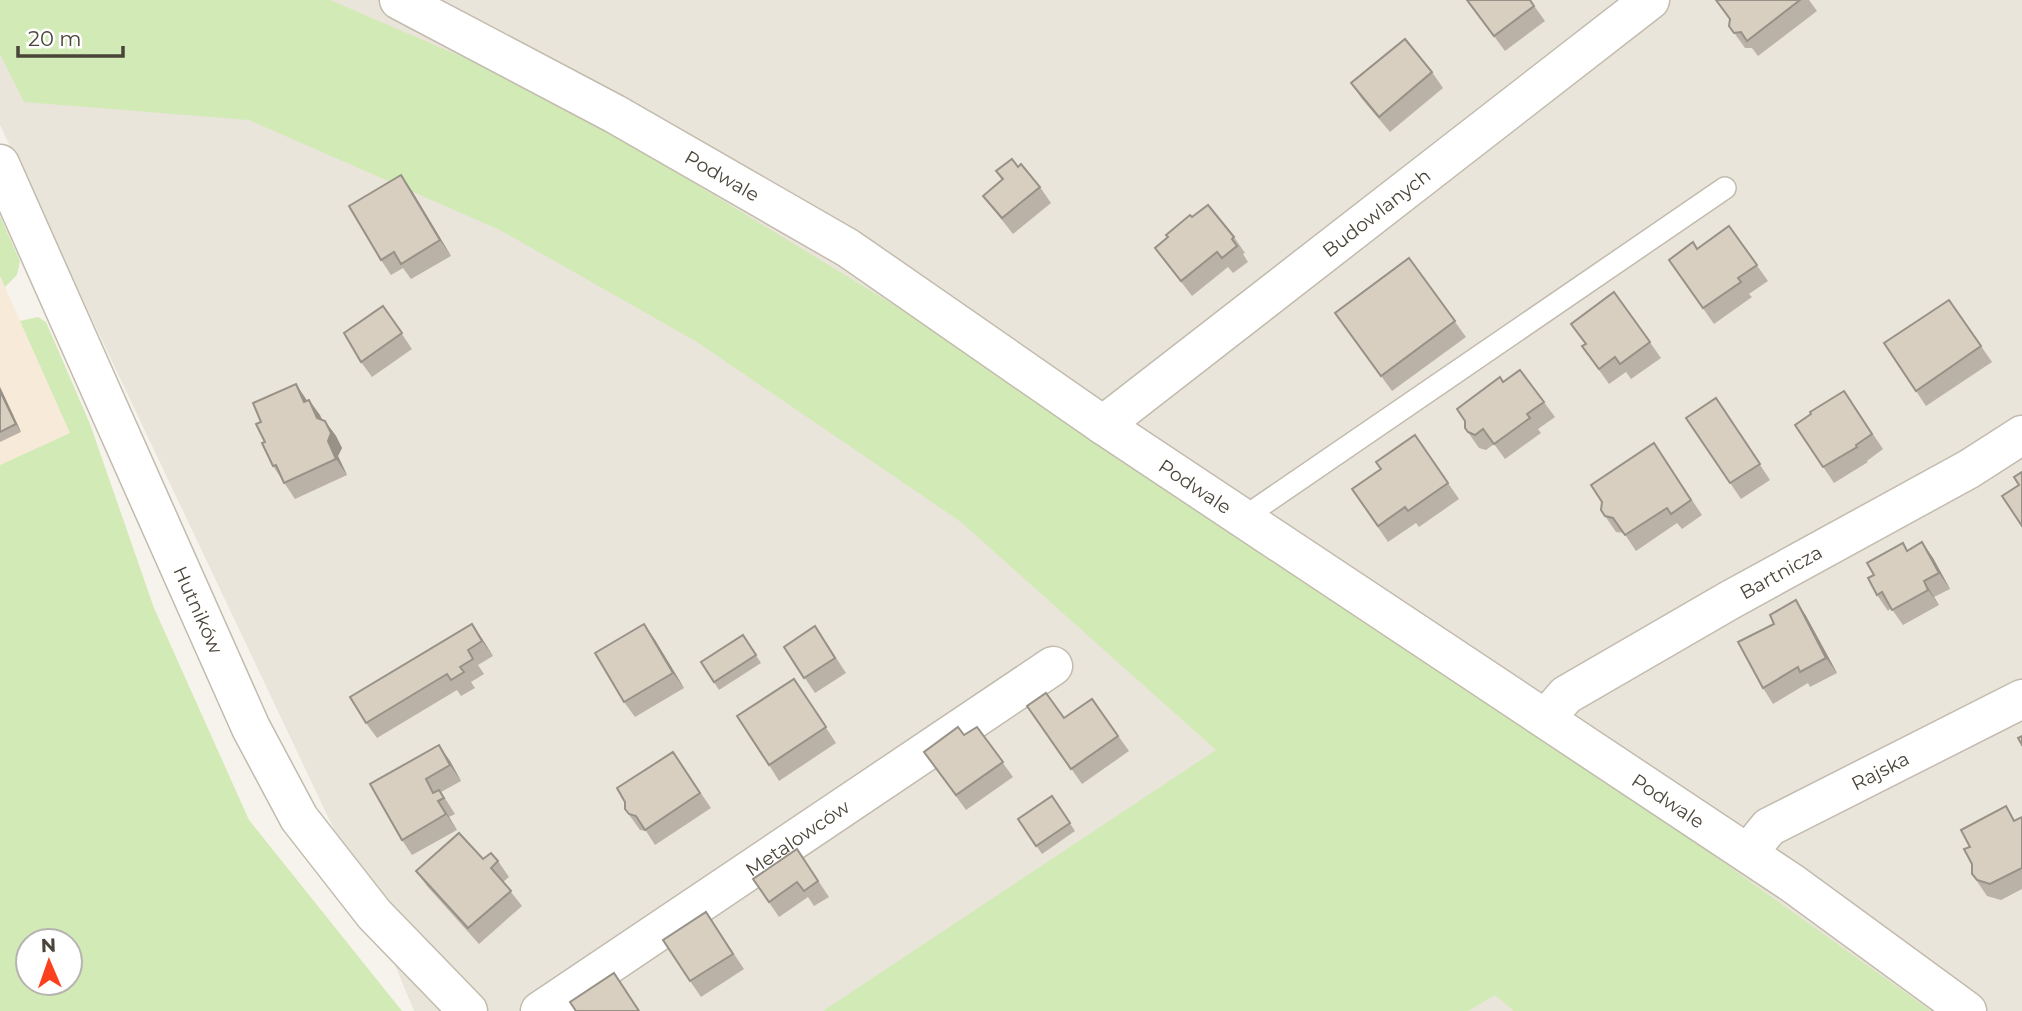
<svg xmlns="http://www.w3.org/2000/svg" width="2022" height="1011" viewBox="0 0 2022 1011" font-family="Montserrat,sans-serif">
<rect width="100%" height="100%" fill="#f6f3ec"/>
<path fill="#eae5da" d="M0 0H2022V1011H414L374 914 0 125Z"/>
<path fill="#f7ead8" d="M0 276 70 433 0 465Z"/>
<g fill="#d2eab5" fill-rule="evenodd">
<path d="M0 0H330L495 71 635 147 963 347 1611 782 1931 1011H1514L1495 995 1468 1011H823L1216 750 961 522 697 342 500 230 249 120 24 102 0 54Z"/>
<path d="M0 216 20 261 17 275 5 287 0 276Z"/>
<path d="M38 317 46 322 90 424 154 608 249 820 402 1011H0V465L70 433 20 321ZM28 941H70V983H28Z"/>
</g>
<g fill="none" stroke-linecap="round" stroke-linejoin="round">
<defs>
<path id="service" d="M1243 518 1725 188"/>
<g id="minor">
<path id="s1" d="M399 0 615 114 848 248 1103 425 1792 883 1967 1011"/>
<path id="s2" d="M0 164 251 728 299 818 374 914 468 1011"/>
<path id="s3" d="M1103 425 1650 0"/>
<path id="s4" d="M1546 718 1566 695 1730 600 1969 469 2022 435"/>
<path id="s5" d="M1748 853 1769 827 2022 699"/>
<path id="s6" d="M540 1011 1053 666"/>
</g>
</defs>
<use href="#service" stroke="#c2bbae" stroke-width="24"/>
<use href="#minor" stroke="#c2bbae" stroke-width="41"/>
<use href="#service" stroke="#fff" stroke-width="21"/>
<use href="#minor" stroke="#fff" stroke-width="38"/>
</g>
<g fill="#bab2a6">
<path d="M1467 0H1530L1545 21 1505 51Z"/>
<path d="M1716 0H1809L1817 11 1758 56 1752 48H1745L1740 41 1729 26 1730 20Z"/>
<path d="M1432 72 1443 88 1390 132 1362 99 1351 83Z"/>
<path d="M1018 167 1040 187 1051 203 1013 234 983 196 1002 180 996 171Z"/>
<path d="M412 191 451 256 411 279 403 268 391 275 381 260Z"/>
<path d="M1192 217 1234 237 1245 253 1243 254 1248 262 1233 273 1228 267 1192 296 1155 248Z"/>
<path d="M1729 226 1768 281 1749 294 1752 297 1714 324 1669 260 1697 249Z"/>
<path d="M1409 258 1466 337 1392 391 1335 313Z"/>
<path d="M1614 292 1661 358 1631 379 1626 372 1609 384 1582 346 1586 344Z"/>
<path d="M1949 300 1992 362 1926 406 1884 343Z"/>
<path d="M383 306 412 349 372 377 361 362Z"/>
<path d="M1520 370 1555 417 1538 429 1541 433 1505 459 1494 444 1486 450 1479 448 1465 428 1503 382Z"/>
<path d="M0 387 21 432 0 442Z"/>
<path d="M1844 391 1883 449 1867 461 1868 462 1834 483 1795 425Z"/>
<path d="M1716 398 1770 480 1741 499 1686 418Z"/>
<path d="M307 400H309L322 419 325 421 336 436 342 448 338 456 347 475 295 499 273 466Z"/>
<path d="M1415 435 1459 499 1419 527 1416 523 1388 542 1352 489 1381 469Z"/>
<path d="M1654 443 1702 515 1682 529 1677 523 1636 551 1624 533 1616 532 1601 510Z"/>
<path d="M1922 542 1933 558 1950 589 1934 597 1939 605 1903 625 1891 608 1888 611 1877 595 1874 575 1908 550Z"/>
<path d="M1796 600 1806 616 1837 673 1810 687 1808 683 1773 704 1763 688 1774 624Z"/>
<path d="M472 624 493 656 478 665 484 674 471 682 475 688 461 696 457 690 377 738 366 723Z"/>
<path d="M644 624 655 640 684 688 635 717 624 702Z"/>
<path d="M743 635 761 663 719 690 701 662Z"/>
<path d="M826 642 846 673 815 693 784 647Z"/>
<path d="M804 694 836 743 779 781 769 765Z"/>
<path d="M1092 699 1129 751 1082 784 1027 706 1064 718Z"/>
<path d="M977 727 1013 777 966 810 924 752 964 735Z"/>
<path d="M673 752 711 808 655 845 646 831 640 830 625 809Z"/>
<path d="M450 761 461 781 441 792 455 814 449 817 457 830 412 855 402 840 370 784Z"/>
<path d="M1052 796 1075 831 1042 854 1018 819Z"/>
<path d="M2022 817V889L2001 900 1987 896 1972 874 1970 847Z"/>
<path d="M797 849 829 897 814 906 808 897 779 917 753 879Z"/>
<path d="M483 859 498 861 509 877 503 882 522 906 479 944 427 886 416 871Z"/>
<path d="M706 912 744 969 701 997 690 981Z"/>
</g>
<g fill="#979187">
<path d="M401 175 412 191 451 256 440 240Z"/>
<path d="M296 384 306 399 315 417 304 402Z"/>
<path d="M0 387 21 432 16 424 0 391Z"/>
<path d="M309 400 320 415 328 433 317 418Z"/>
<path d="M325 421 336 436 342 448 338 456 347 475 336 459 328 441Z"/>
<path d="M1922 542 1933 558 1950 589 1939 573Z"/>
<path d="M1924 581 1939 605 1928 590Z"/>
<path d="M1796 600 1806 616 1837 673 1826 658Z"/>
<path d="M472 624 483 640 493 656 482 641Z"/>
<path d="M644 624 655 640 684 688 673 673Z"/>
<path d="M439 745 450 761 461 781 450 765Z"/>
<path d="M438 801 449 817 457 830 446 814Z"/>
</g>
<g fill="#d8cfc1" stroke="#979187" stroke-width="2">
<path d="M1467 0H1530L1534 6 1494 36Z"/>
<path d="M1716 0H1800L1747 41 1741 32 1734 33 1729 26 1730 19Z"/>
<path d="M1405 39 1432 72 1379 117 1351 83Z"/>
<path d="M1012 159 1018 167 1021 164 1040 187 1002 218 983 196 1003 179 996 171Z"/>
<path d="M401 175 440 240 401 264 394 252 381 260 349 206Z"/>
<path d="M1208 205 1234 237 1232 239 1237 246 1222 258 1217 252 1181 281 1155 248 1168 237 1166 235 1190 215 1192 217Z"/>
<path d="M1729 226 1757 265 1738 278 1741 282 1703 308 1669 260 1693 242 1697 249Z"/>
<path d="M1409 258 1455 321 1381 376 1335 313Z"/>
<path d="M1614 292 1650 342 1620 364 1615 357 1599 369 1582 346 1586 344 1571 324Z"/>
<path d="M1949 300 1981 346 1916 391 1884 343Z"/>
<path d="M383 306 402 333 361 362 344 333Z"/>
<path d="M1520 370 1544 402 1527 414 1530 418 1494 444 1483 429 1475 435 1468 432 1465 428V421L1457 409 1500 377 1503 382Z"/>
<path d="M296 384 304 402 309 400 317 418 325 421 331 433 328 441 336 459 284 483 276 465 273 466 262 443 265 442 256 424 261 422 253 403Z"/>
<path d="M0 391 16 424 0 432Z"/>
<path d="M1844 391 1872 434 1856 445 1857 447 1823 467 1795 425 1811 414 1810 412Z"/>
<path d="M1716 398 1760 464 1730 483 1686 418Z"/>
<path d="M1415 435 1448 483 1408 511 1405 507 1378 526 1352 489 1381 469 1376 462Z"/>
<path d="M1654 443 1691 500 1671 514 1667 508 1625 535 1613 518 1605 516 1601 510 1602 502 1591 485Z"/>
<path d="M2022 472V526L2002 496 2019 485 2014 477Z"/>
<path d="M1922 542 1939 573 1924 581 1928 590 1892 610 1882 592 1877 595 1868 578 1874 575 1867 563 1903 543 1907 551Z"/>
<path d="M1796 600 1826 658 1800 672 1798 667 1763 688 1738 642 1774 624 1770 615Z"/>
<path d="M472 624 482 641 468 650 473 659 460 667 464 672 451 680 447 674 366 723 350 697Z"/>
<path d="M644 624 673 673 624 702 595 653Z"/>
<path d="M815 626 835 658 804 678 784 647Z"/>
<path d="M743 635 756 655 714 682 701 662Z"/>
<path d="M794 679 826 727 769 765 737 716Z"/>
<path d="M1046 693 1064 718 1092 699 1118 736 1071 769 1027 706Z"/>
<path d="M958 727 964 735 977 727 1003 762 956 795 924 752Z"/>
<path d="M2022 736V745L2018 738Z"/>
<path d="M439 745 450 765 426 779 433 793 439 790 444 798 438 801 446 814 402 840 370 784Z"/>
<path d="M673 752 700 793 645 830 636 816 629 814 625 809V802L617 788Z"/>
<path d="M1052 796 1070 823 1036 846 1018 819Z"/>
<path d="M2006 806 2014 821 2022 817V868L1990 884 1977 880 1972 874V864L1964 849 1970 847 1961 830Z"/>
<path d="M459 833 483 859 491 853 498 861 491 868 511 891 468 928 416 871Z"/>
<path d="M797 849 818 881 804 891 797 882 769 902 753 879Z"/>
<path d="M706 912 733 954 690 981 663 940Z"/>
<path d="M614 973 639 1011H576L570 1002Z"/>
</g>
<g text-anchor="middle" stroke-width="5" stroke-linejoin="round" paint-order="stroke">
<g font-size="19" fill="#4b4439" stroke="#fff">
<text dy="7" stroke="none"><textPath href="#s1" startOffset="368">Podwale</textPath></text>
<text dy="7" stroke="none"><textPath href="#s3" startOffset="346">Budowlanych</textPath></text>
<text dy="7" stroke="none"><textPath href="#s1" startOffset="934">Podwale</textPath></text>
<text dy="7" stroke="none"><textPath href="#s4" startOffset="278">Bartnicza</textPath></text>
<text dy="7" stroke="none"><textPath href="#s2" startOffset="488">Hutników</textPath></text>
<text dy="7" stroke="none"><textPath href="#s5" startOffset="158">Rajska</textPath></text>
<text dy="7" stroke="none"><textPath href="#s1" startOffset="1502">Podwale</textPath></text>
<text dy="7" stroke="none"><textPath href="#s6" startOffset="310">Metalowców</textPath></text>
</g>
</g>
<g transform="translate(49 962) rotate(358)"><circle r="33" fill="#ffffff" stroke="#b7b4b0" stroke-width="2"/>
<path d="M0-5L12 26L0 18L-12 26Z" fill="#fc3f1d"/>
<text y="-10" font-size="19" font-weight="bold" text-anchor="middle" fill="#4b4439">N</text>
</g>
<path d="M18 46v10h105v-10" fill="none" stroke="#4b4439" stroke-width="3.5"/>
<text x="28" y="46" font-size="21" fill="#4b4439" stroke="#ffffff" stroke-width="5" paint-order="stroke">20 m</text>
</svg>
